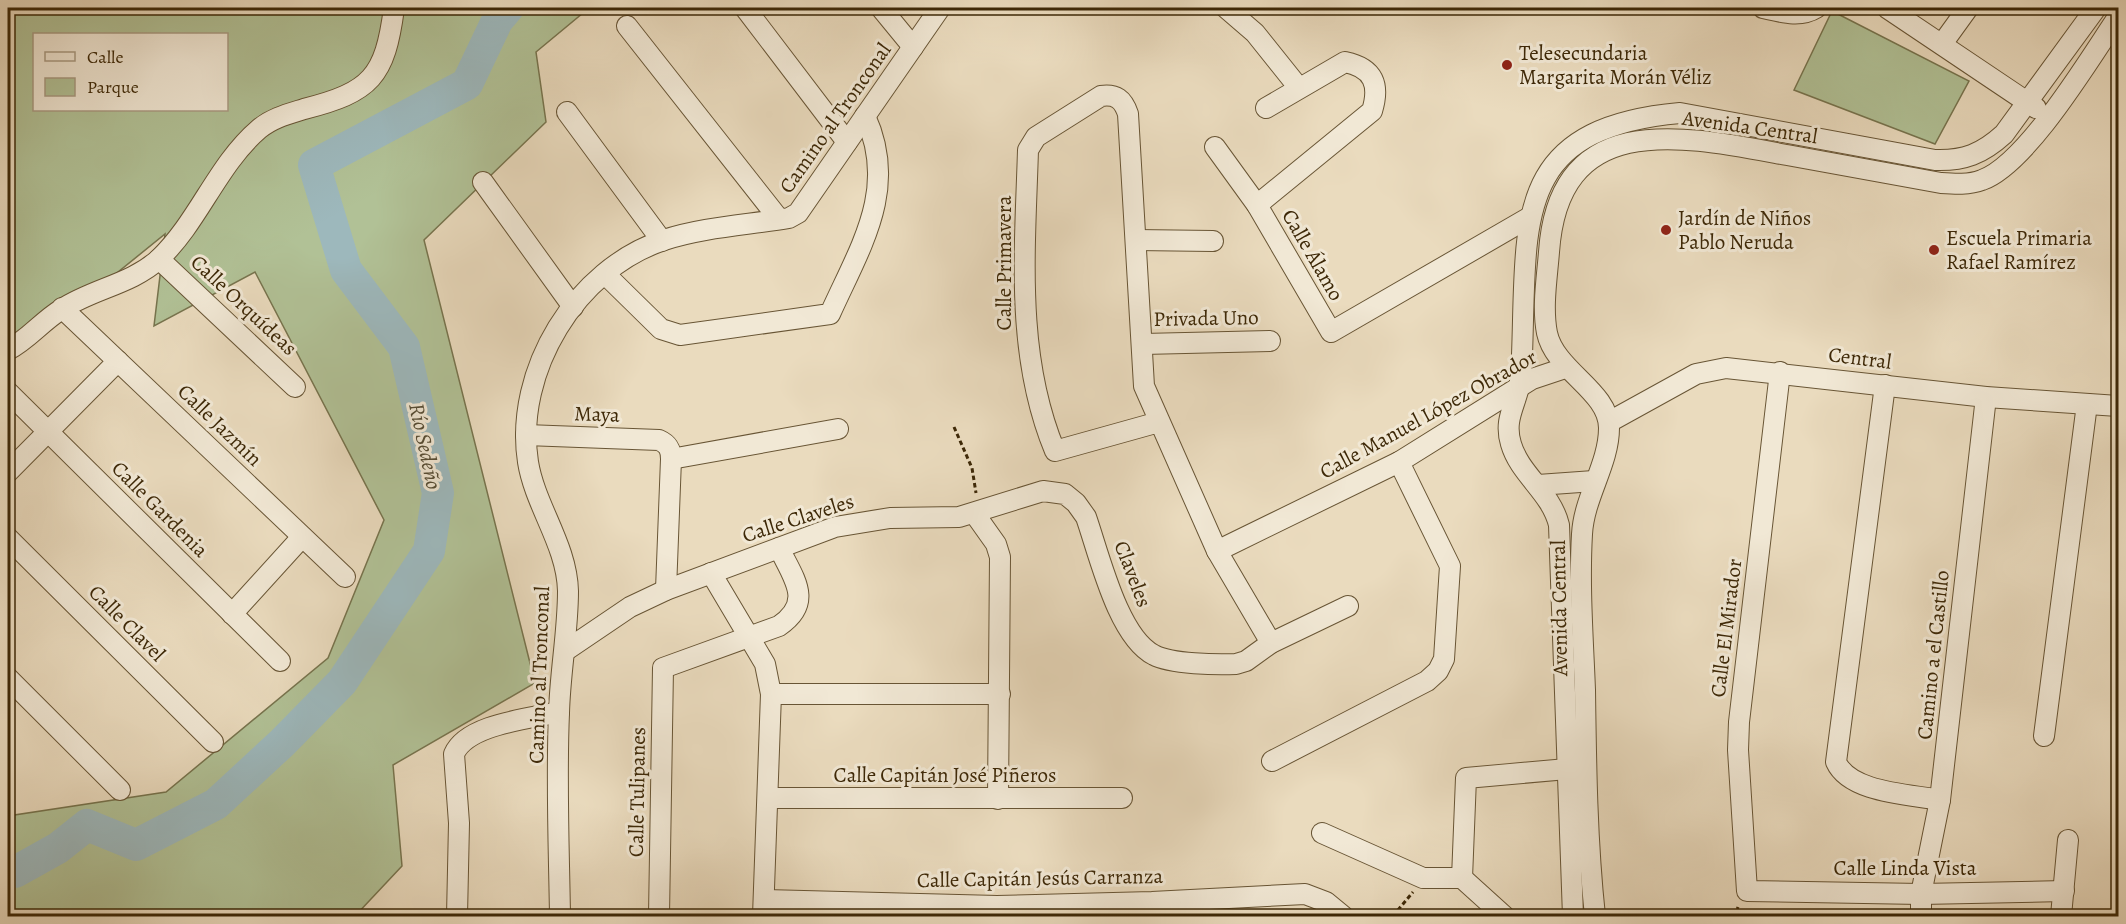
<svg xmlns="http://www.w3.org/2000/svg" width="2126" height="924" viewBox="0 0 2126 924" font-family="Alegreya,serif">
<rect width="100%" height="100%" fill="#eadbbe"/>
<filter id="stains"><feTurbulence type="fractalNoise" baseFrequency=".00333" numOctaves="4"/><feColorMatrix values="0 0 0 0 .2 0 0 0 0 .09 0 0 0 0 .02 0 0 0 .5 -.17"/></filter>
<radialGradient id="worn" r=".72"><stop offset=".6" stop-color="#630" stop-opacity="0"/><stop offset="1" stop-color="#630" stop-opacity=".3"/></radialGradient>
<g fill="#b1c196" stroke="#77744e" stroke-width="1.5" fill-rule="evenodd">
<path d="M8 8H589L536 52 546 122 424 240 535 683 393 765 402 866 355 916H8V816L166 792 328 658 384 520 255 272 154 326 165 234 8 361ZM34 34H226V110H34Z"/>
<path d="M1832 11 1969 81 1935 144 1794 90Z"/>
</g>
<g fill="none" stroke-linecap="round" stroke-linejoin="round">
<path stroke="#9db8bc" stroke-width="32" d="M8 871 15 872 58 848 87 825 136 845 216 804 282 743 342 682 429 551 438 493 404 347 346 270 314 165 467 84 497 21 508 8"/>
<defs>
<g id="minor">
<path d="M745 8 847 142"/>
<path d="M881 8 913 47"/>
<path d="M1226 8 1255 33 1299 88"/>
<path d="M1763 8C1781 12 1800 18 1816 8"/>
<path d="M1887 8 2036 108"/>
<path d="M627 26 779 219"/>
<path d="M1942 44 1968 8"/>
<path d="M567 112 662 241"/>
<path d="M1215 147 1257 205 1331 332 1530 217"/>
<path d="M483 182 573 307"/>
<path d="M1257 205 1372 111C1380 85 1374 68 1345 62L1266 108"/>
<path d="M1136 240 1213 241"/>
<path d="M159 259 295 387"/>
<path d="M605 274 661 329 680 335 830 314C860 247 899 189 865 116"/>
<path d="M62 308 345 577"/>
<path d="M1143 344 1270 341"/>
<path d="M8 350C29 339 42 321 62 309 92 289 132 284 159 259 199 221 217 165 259 129 272 118 288 114 304 109 371 92 385 77 394 8"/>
<path d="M1780 372 1739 722 1738 750 1747 891 1921 894 2064 891"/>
<path d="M1885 385 1836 762C1850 793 1909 794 1940 800"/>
<path d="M8 392 280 661"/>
<path d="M1159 422 1055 451C1015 355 1025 251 1028 150L1036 137 1101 96C1116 94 1123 99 1128 114L1144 386 1217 551 1271 643"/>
<path d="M1609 422 1696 374 1726 368 1986 397 2118 406"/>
<path d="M526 435 659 440C668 444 671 449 671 459L666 590"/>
<path d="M671 459 838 429"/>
<path d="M8 472 118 361"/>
<path d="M1538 485 1594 481"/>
<path d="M974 513 996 544 1000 557 998 799"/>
<path d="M8 538 213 742"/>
<path d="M1217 551 1399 462 1532 379 1565 368"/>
<path d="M711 573 765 664 771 694 763 916"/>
<path d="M232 614 302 537"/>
<path d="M565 651 630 607 666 590 835 527 890 518 959 517 1043 491 1065 494 1076 503 1086 517C1099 554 1118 637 1154 655 1171 664 1217 665 1236 664L1246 661 1271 643 1348 606"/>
<path d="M8 678 120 790"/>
<path d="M771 694H1000"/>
<path d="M2044 736 2087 404"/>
<path d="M1272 761 1427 681 1438 671 1444 659 1450 566 1399 462"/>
<path d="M768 798H1122"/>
<path d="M1322 833 1423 878H1462L1504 916"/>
<path d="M1462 878 1466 778 1567 769"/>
<path d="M765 900 997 906 1152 902 1305 894 1326 902 1343 916"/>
<path d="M457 916 459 823 454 754C467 724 529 719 559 712"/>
<path d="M560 916C559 849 556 780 559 713 560 672 568 632 568 591 567 545 535 506 528 462 514 371 576 269 664 240 704 227 748 225 789 218L798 213 940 8"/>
<path d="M659 916 663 668 779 626C814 602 794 579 779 548"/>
<path d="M1573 916 1559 525C1551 492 1520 475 1511 444 1504 421 1514 408 1519 387 1521 377 1522 366 1522 355 1527 220 1512 128 1680 113L1935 160C1964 161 1982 154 2004 134L2096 8"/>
<path d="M1595 916C1587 842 1586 766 1585 690 1583 639 1579 586 1582 534 1584 497 1609 464 1609 428 1609 391 1555 371 1547 333 1542 307 1547 278 1549 252 1559 107 1684 136 1787 155 1838 164 1889 174 1941 183 1955 184 1969 185 1982 180 2027 164 2090 58 2118 17"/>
<path d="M1921 916V894L1940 800 1986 397"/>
<path d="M2061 916 2068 840"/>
</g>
</defs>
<use href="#minor" stroke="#685535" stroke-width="22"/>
<g stroke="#3d2807" stroke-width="3" stroke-dasharray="4.5 3" stroke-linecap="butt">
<path d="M954 427 972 468 976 493"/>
<path d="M1393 916 1413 892"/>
<path d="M1735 916 1738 907"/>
</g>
<use href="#minor" stroke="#f1e8d5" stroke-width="20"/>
</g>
<g fill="#8f2418" stroke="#f1e8d5" stroke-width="2">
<circle cx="1507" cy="65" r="6"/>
<circle cx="1666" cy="230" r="6"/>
<circle cx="1934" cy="250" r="6"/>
</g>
<g text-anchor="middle" stroke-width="6" stroke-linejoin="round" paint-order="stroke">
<g font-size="21" fill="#3d2807" stroke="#f1e8d5" text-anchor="start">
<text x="1519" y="60">Telesecundaria<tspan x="1519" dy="24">Margarita Morán Véliz</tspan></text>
<text x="1678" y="225">Jardín de Niños<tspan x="1678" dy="24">Pablo Neruda</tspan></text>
<text x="1946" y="245">Escuela Primaria<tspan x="1946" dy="24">Rafael Ramírez</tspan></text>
</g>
<g font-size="21" fill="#3d2807" stroke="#f1e8d5">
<text transform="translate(835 118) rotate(-55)" y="7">Camino al Tronconal</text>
<text transform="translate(1750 127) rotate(8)" y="7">Avenida Central</text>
<text transform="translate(1313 255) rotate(60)" y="7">Calle Álamo</text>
<text transform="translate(1004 263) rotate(-90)" y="7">Calle Primavera</text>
<text transform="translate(244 305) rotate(43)" y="7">Calle Orquídeas</text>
<text transform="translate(1206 318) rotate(-1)" y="7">Privada Uno</text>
<text transform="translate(1860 358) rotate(7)" y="7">Central</text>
<text transform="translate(597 414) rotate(2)" y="7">Maya</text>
<text transform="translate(1428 414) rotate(-29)" y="7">Calle Manuel López Obrador</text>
<text transform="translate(220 425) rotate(44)" y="7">Calle Jazmín</text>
<text transform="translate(160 509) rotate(45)" y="7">Calle Gardenia</text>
<text transform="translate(798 518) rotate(-18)" y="7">Calle Claveles</text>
<text transform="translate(1133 574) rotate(69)" y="7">Claveles</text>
<text transform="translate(1559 608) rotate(-91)" y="7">Avenida Central</text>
<text transform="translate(127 623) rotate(45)" y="7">Calle Clavel</text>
<text transform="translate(1726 628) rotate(-83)" y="7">Calle El Mirador</text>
<text transform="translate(1933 655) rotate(-84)" y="7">Camino a el Castillo</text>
<text transform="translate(539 675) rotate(-88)" y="7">Camino al Tronconal</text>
<text x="945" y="782">Calle Capitán José Piñeros</text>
<text transform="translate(637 792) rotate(-89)" y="7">Calle Tulipanes</text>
<text x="1905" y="875">Calle Linda Vista</text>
<text transform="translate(1040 878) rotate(-1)" y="7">Calle Capitán Jesús Carranza</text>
</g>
<g font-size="22" font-style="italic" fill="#554c34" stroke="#f1e8d5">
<text transform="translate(426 446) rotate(78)" y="8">Río Sedeño</text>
</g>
</g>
<rect width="2126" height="924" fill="none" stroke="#eadbbe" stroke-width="30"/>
<rect x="9" y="9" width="2108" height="906" fill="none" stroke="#3d2807" stroke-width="3"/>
<rect x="15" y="15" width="2096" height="894" fill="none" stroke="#3d2807" stroke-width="1.5"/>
<rect x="33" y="33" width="195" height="78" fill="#f1e8d5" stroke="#a99b83" stroke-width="1.5"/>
<rect x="45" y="52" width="30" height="9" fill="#f1e8d5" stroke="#a99b83" stroke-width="1.5"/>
<text x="87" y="63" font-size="18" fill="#3d2807">Calle</text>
<rect x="45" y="78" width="30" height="18" fill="#b1c196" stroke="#a99b83" stroke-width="1.5"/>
<text x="87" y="93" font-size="18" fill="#3d2807">Parque</text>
<rect width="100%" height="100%" filter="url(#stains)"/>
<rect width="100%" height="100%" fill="url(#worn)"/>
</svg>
